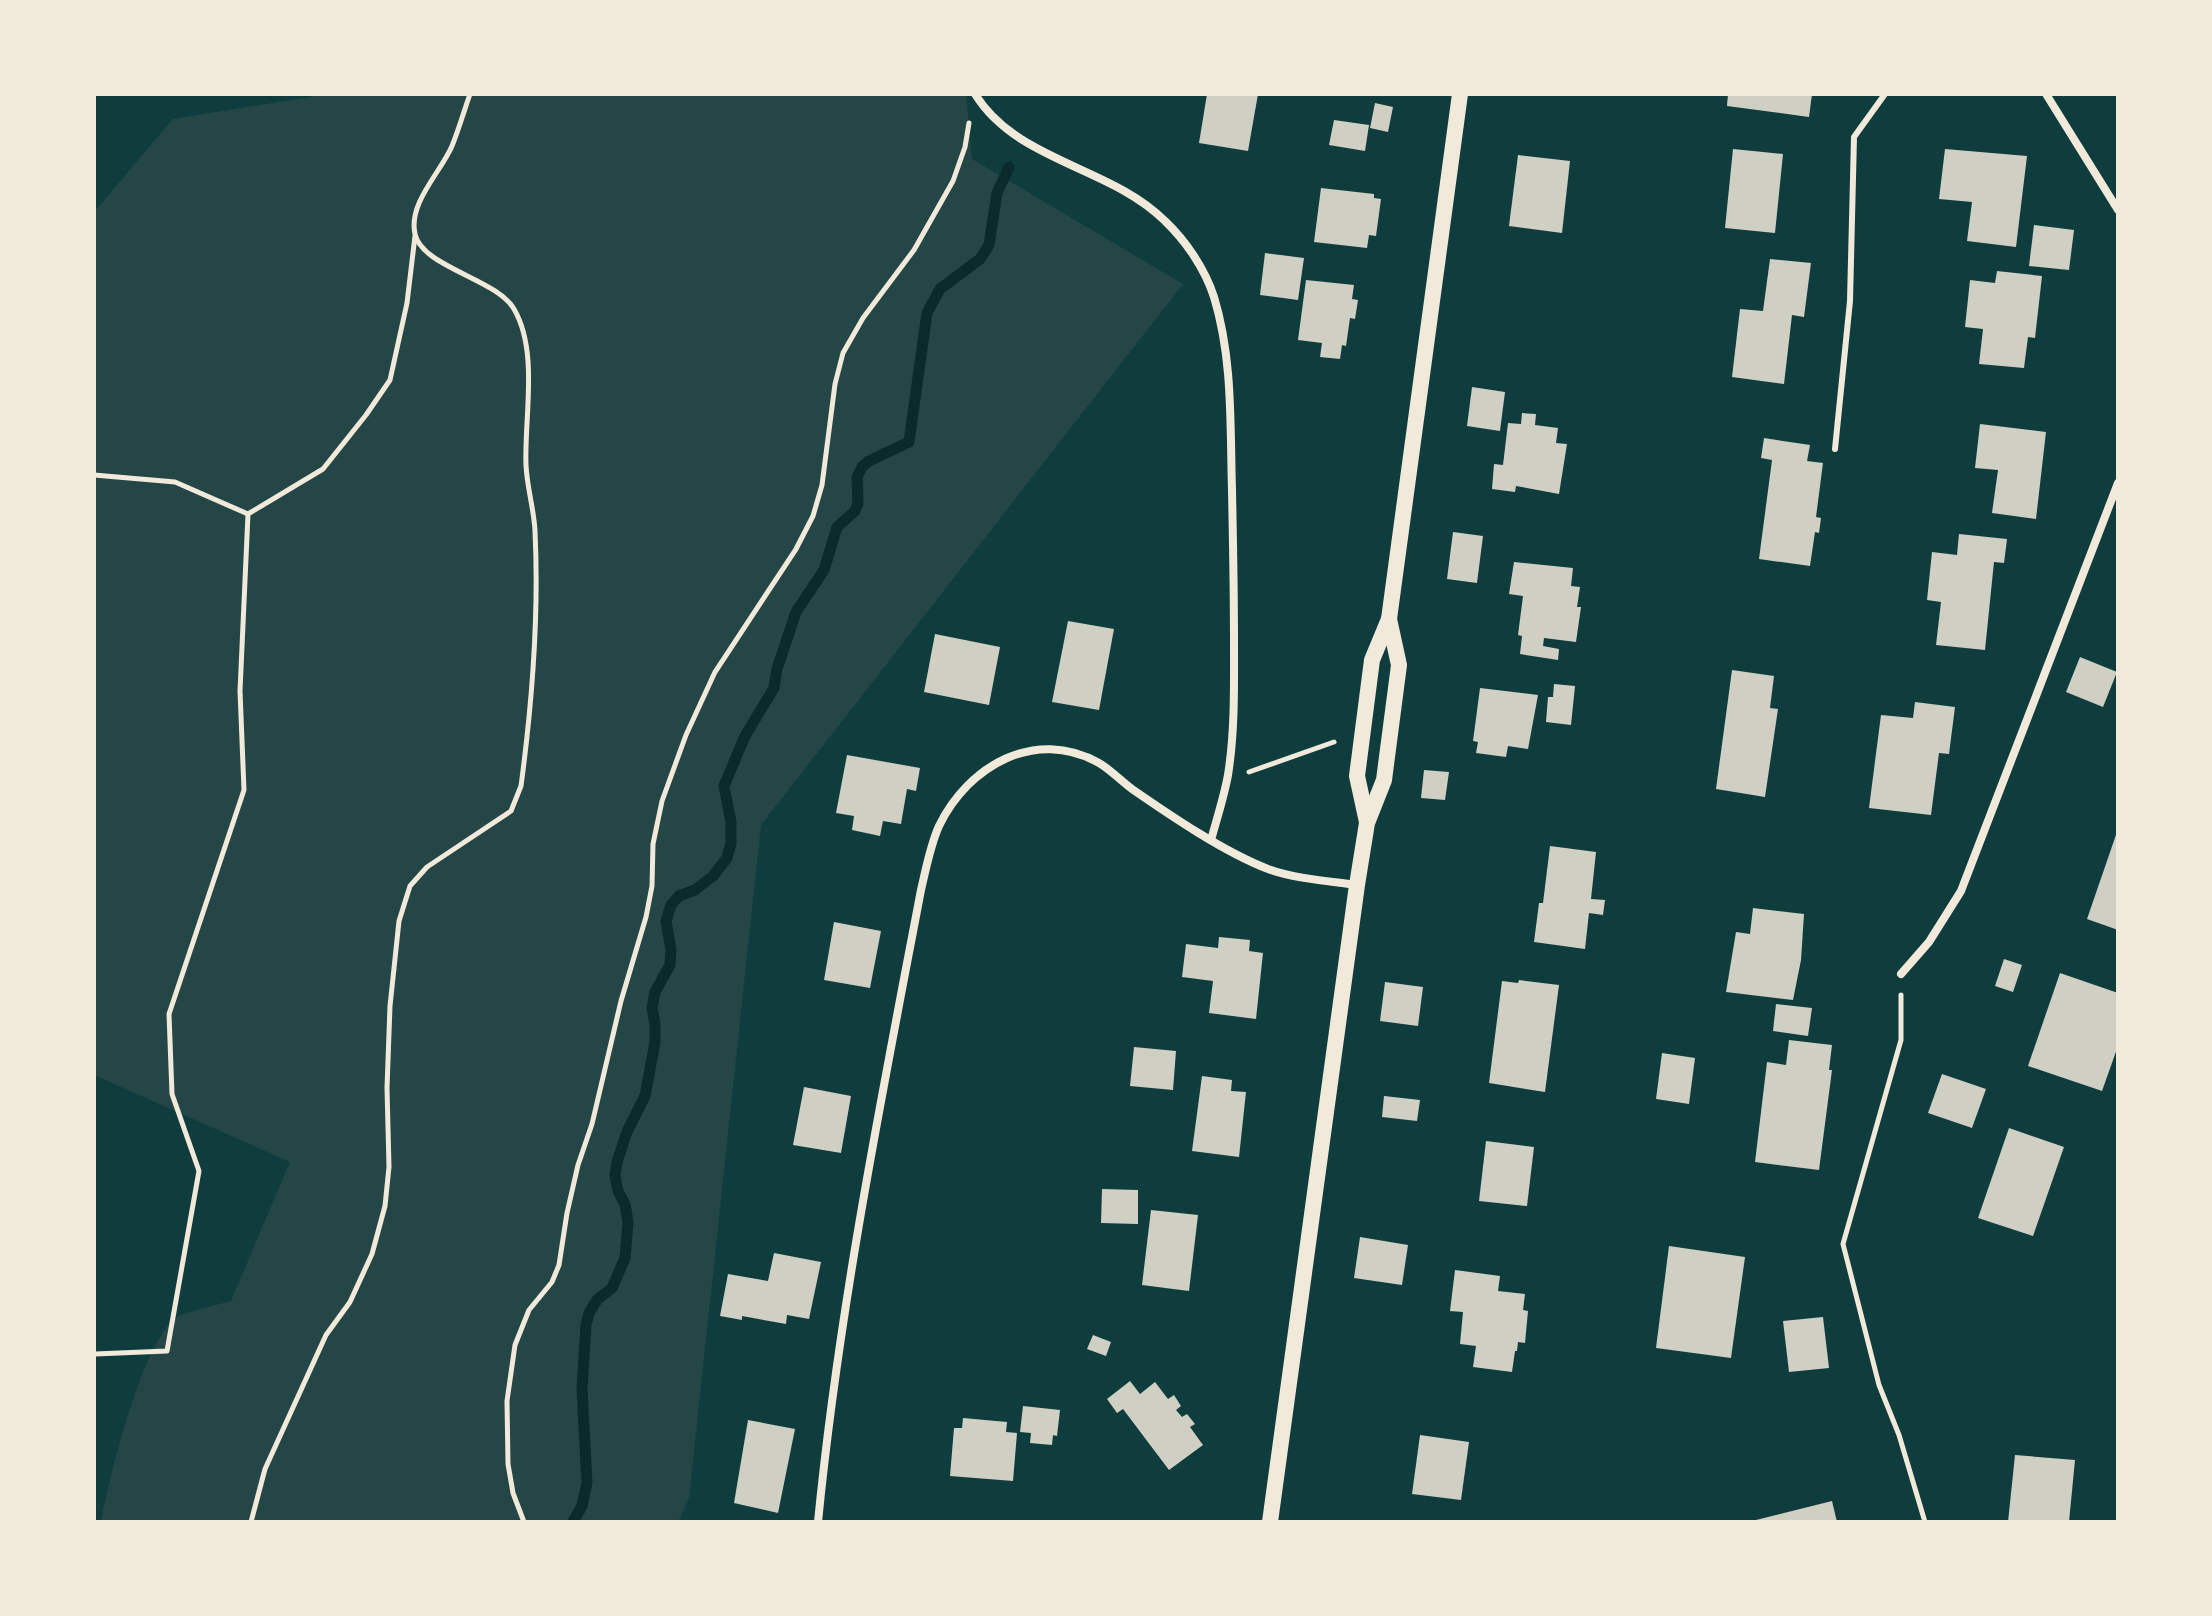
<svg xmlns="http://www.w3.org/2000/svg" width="2212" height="1616" viewBox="0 0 2212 1616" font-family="Ubuntu,sans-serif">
<rect width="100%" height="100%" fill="#0f3d3e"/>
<path fill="#244646" d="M328 94H966L972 159 1183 284 761 825 689 1498 678 1522H101C110 1475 140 1352 173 1320 182 1312 218 1305 231 1301L290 1162 94 1075V212L173 119Z"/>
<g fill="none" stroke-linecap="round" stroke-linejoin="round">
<path stroke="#0a2a2b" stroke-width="11" d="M573 1522 582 1506 587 1483 582 1389 586 1325 589 1313 597 1300 612 1288 625 1258 628 1222 625 1204 618 1191 615 1176 617 1162 627 1132 645 1096 655 1042V1024L652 1008 655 992 670 965 671 950 666 921 671 905 679 896 695 890 713 876 727 858 731 843V822L724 786 745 736 774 688 777 669 796 612 824 570 837 527 855 511 858 503 857 477 862 467 869 461 909 442 927 313 940 289 980 259 989 245 997 193 1009 167"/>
</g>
<g fill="#cfcfc3">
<path d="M1207 94H1258L1248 151 1199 143Z"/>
<path d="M1728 94H1812L1809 117 1727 106Z"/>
<path d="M1375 103 1393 107 1388 132 1370 128Z"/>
<path d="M1334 120 1369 125 1365 151 1329 145Z"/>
<path d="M1733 149 1783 154 1775 233 1725 228Z"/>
<path d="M1945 149 2027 156 2016 247 1967 241 1972 202 1939 199Z"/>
<path d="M1518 155 1570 161 1562 233 1509 226Z"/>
<path d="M1321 188 1374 194V198L1381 199 1376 236 1369 235 1367 248 1314 242Z"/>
<path d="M2034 225 2074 230 2069 270 2029 266Z"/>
<path d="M1265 253 1304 258 1298 300 1260 295Z"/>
<path d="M1770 259 1811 263 1804 317 1792 315 1784 384 1732 377 1740 309 1763 311Z"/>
<path d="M1997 271 2042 276 2035 338 2028 337 2024 368 1979 364 1983 329 1965 327 1970 280 1995 283Z"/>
<path d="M1306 280 1354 285 1352 299 1358 300 1355 319 1350 318 1346 346 1342 345 1340 359 1320 357 1322 343 1298 340Z"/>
<path d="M1472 387 1505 392 1500 431 1467 426Z"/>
<path d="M1522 413 1536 414 1535 425 1558 428 1556 443 1567 444 1559 494 1516 486 1515 492 1492 489 1494 464 1503 465 1508 423 1521 424Z"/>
<path d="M1980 424 2046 432 2036 519 1992 513 1998 470 1975 468Z"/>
<path d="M1764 438 1810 445 1807 461 1823 463 1816 517 1821 518 1819 533 1815 532 1810 566 1759 559 1772 460 1761 458Z"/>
<path d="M1453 532 1483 536 1477 583 1447 579Z"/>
<path d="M1959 534 2007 539 2004 563 1994 562 1985 650 1936 645 1941 602 1927 600 1932 552 1957 555Z"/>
<path d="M1514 562 1573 568 1571 586 1580 587 1577 607H1581L1576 642 1544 638 1543 646 1559 649 1558 660 1520 654 1522 636 1518 635 1523 596 1509 594Z"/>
<path d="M1068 621 1114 629 1099 710 1052 702Z"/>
<path d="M935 634 1000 647 989 705 924 692Z"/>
<path d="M2080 657 2117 672 2103 707 2066 692Z"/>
<path d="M1732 670 1774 676 1770 708 1778 709 1765 797 1716 789Z"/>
<path d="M1554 684 1575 686 1571 725 1546 722 1548 697H1553Z"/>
<path d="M1480 688 1538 695 1528 749 1508 746 1506 757 1476 753 1478 742 1473 741Z"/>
<path d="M1915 702 1955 707 1949 754 1939 753 1931 815 1869 808 1881 715 1913 718Z"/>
<path d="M847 755 920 768 916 791 907 789 901 824 883 821 880 836 852 830 854 816 836 813Z"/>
<path d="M1424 770 1449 772 1445 800 1421 798Z"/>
<path d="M2118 829V930L2087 919Z"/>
<path d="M1550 846 1596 852 1591 899 1605 900 1603 915 1589 913 1585 949 1534 942 1539 903H1543Z"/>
<path d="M1753 908 1804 914 1801 960 1793 1000 1726 992 1736 932 1750 934Z"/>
<path d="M834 922 881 931 870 988 824 980Z"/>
<path d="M1219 937 1250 940 1249 951 1263 953 1256 1019 1209 1013 1213 981 1182 977 1186 944 1218 948Z"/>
<path d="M2004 959 2022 965 2013 992 1995 986Z"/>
<path d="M2060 973 2118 993V1046L2102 1091 2028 1066Z"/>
<path d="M1519 980 1559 985 1545 1092 1489 1083 1502 981 1518 983Z"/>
<path d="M1385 982 1423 987 1418 1026 1380 1021Z"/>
<path d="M1776 1004 1812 1008 1808 1036 1773 1031Z"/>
<path d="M1789 1040 1832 1045 1829 1070H1832L1819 1170 1755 1162 1767 1062 1786 1065Z"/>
<path d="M1134 1047 1176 1051 1173 1090 1130 1086Z"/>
<path d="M1662 1053 1695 1058 1689 1104 1656 1099Z"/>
<path d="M1942 1074 1986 1089 1972 1128 1928 1113Z"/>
<path d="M1202 1076 1232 1080 1231 1091 1246 1092 1239 1157 1192 1151Z"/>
<path d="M804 1087 851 1096 841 1153 793 1145Z"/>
<path d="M1384 1096 1420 1100 1417 1121 1382 1117Z"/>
<path d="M2009 1128 2064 1147 2033 1236 1978 1218Z"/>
<path d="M1486 1141 1534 1147 1527 1206 1479 1201Z"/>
<path d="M1102 1189 1138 1190V1224L1101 1223Z"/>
<path d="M1151 1210 1198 1215 1189 1291 1142 1285Z"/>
<path d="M1360 1237 1408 1245 1402 1285 1354 1278Z"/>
<path d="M1669 1246 1745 1257 1731 1358 1656 1348Z"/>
<path d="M774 1253 821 1262 809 1319 787 1315 786 1324 742 1316V1320L720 1316 728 1274 768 1281Z"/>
<path d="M1455 1270 1500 1276 1498 1291 1525 1294 1523 1310 1528 1311 1525 1343 1518 1342 1517 1351H1515L1512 1372 1473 1367 1476 1346 1460 1344 1463 1312 1450 1311Z"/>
<path d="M1823 1317 1829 1368 1789 1372 1783 1321Z"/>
<path d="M1093 1335 1111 1342 1106 1356 1087 1349Z"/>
<path d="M1130 1381 1140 1394 1155 1382 1168 1399 1174 1395 1181 1406 1176 1410 1182 1417 1187 1414 1195 1424 1190 1427 1203 1445 1169 1470 1123 1409 1117 1413 1107 1399Z"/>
<path d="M1023 1406 1060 1410 1057 1436 1053 1435 1052 1445 1030 1443 1031 1433 1020 1432Z"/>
<path d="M963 1418 1007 1422 1006 1432 1017 1433 1013 1481 950 1476 954 1428H962Z"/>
<path d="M748 1420 795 1429 778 1513 734 1503Z"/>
<path d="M1420 1435 1469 1442 1461 1500 1412 1494Z"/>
<path d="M2015 1455 2075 1460 2069 1522H2008Z"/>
<path d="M1832 1501 1837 1522H1752V1521Z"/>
</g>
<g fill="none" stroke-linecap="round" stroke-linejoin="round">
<g stroke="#f1e9da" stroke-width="5">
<path d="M94 475 175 482 248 514"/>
<path d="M1249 772 1334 742"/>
<path d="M1901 995V1040L1843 1244 1879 1385 1899 1435 1925 1522"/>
<path d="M95 1354 167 1351 199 1171 172 1094 169 1014 244 790 240 691 248 514 323 469 366 415 390 380 407 303 415 236"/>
<path d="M251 1522 265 1469 326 1335 350 1302 372 1254 385 1206 389 1167 387 1088 390 1006 399 921 410 886 427 867 511 811 521 786C532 704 539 614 535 531 534 509 527 488 526 465 524 418 539 352 514 309 497 279 422 267 415 234 408 203 441 172 452 146 459 129 464 111 470 94"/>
<path d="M524 1522 513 1493 508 1464 507 1401 515 1345 529 1310 552 1282 559 1265 567 1213 578 1165 592 1124 621 1001 646 917 652 886 653 844 662 801 686 735 715 672 796 549 813 516 822 485 835 384 843 353 863 318 914 250 953 181 965 147 969 123"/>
</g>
<path stroke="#f1e9da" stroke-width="6" d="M1835 449 1850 301 1854 137 1885 94"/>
<g stroke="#f1e9da" stroke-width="8">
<path d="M975 94C1017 162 1110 166 1165 221 1186 241 1205 269 1214 297 1233 359 1230 425 1232 490 1233 540 1234 591 1234 641 1234 686 1235 731 1228 775 1224 797 1217 818 1211 840"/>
<path d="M2046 94 2118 210"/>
<path d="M1901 974 1929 942 1961 891 2118 483"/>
<path d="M818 1522C839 1309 881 1100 921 890 926 869 930 846 939 826 968 766 1035 727 1099 763 1111 770 1121 781 1132 789 1171 816 1224 852 1268 869 1296 879 1328 881 1357 885"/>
</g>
<g stroke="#f1e9da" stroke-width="16">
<path d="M1367 822 1357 776 1372 660 1389 619 1460 94"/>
<path d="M1270 1522 1357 885 1367 823 1384 780 1399 665 1389 619"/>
</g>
</g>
<rect width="2212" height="1616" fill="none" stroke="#f1e9da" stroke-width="192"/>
</svg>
